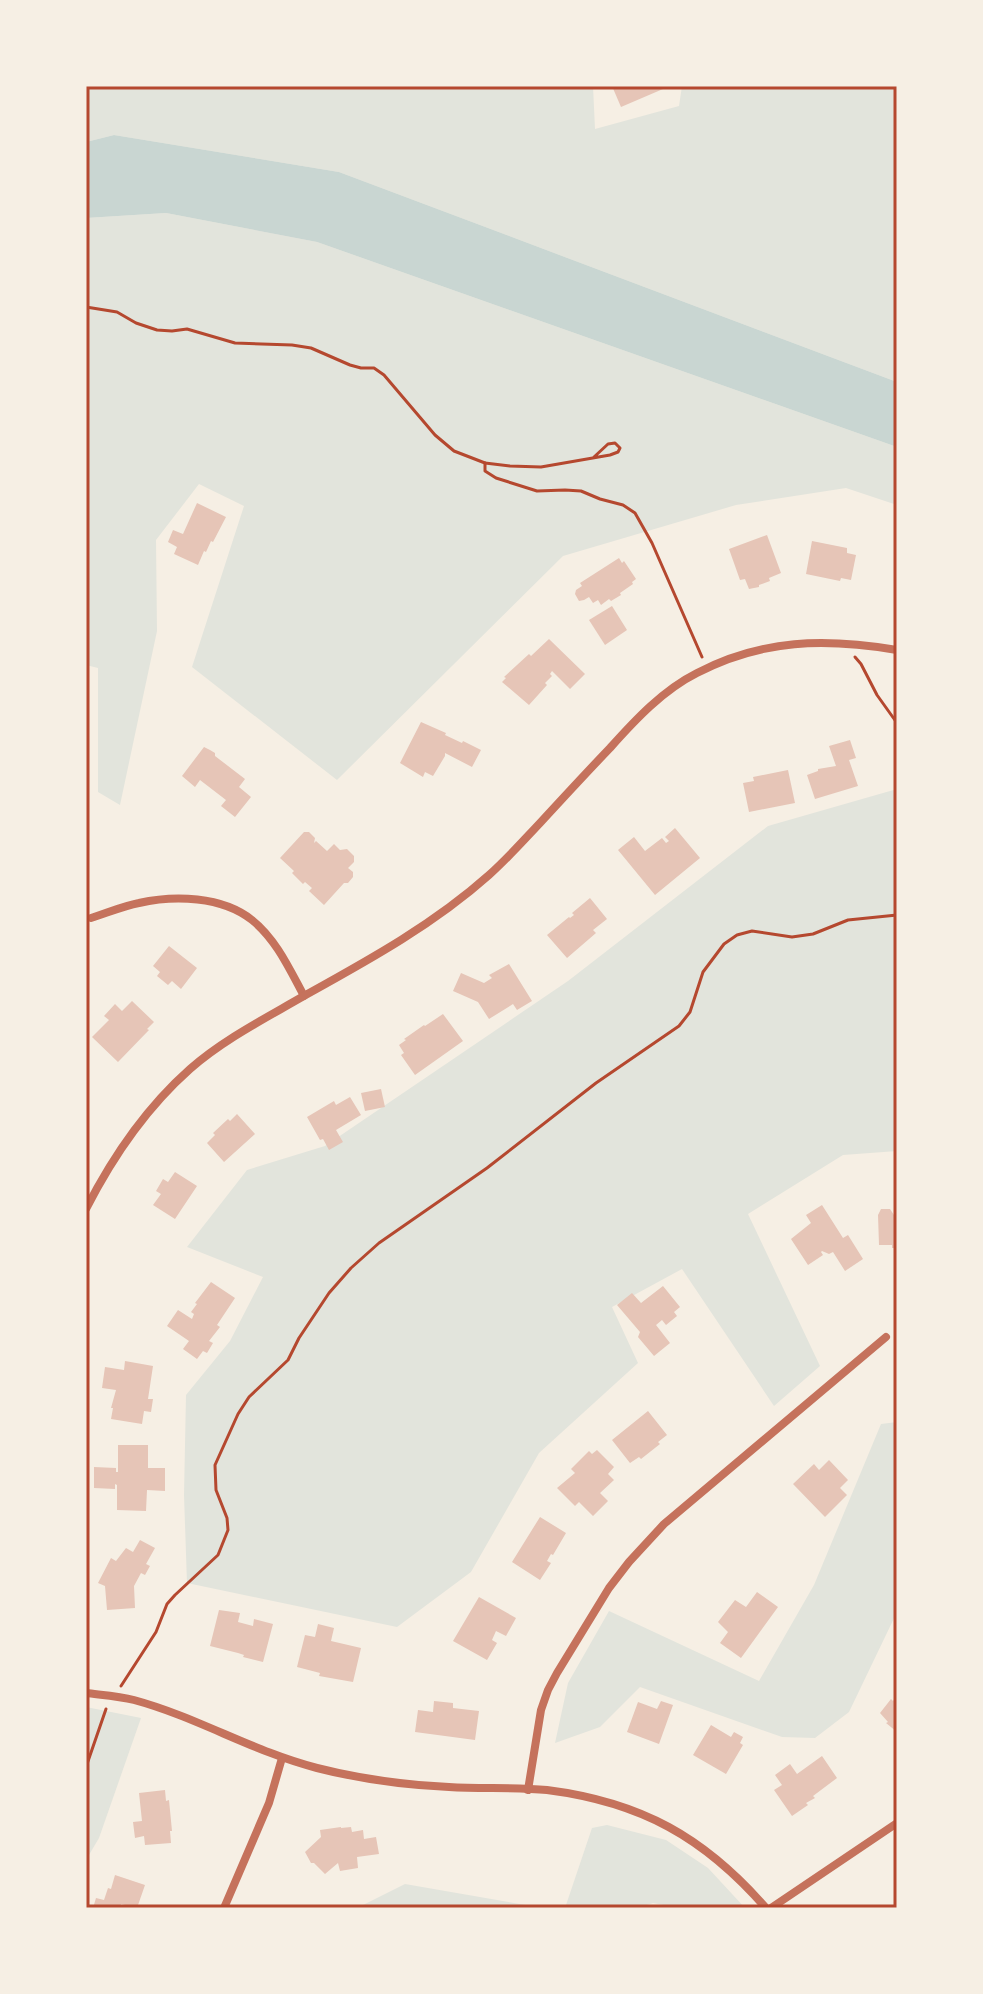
<svg xmlns="http://www.w3.org/2000/svg" width="983" height="1994" viewBox="0 0 983 1994" font-family="'Archivo Narrow',sans-serif">
<rect width="100%" height="100%" fill="#f6efe4"/>
<g fill="#e2e4dc">
<path d="M86 86H593L595 129 679 106 682 86H897V382L339 172 114 135 86 142Z"/>
<path d="M166 213 317 242 897 447V505L846 488 736 505 563 556 337 780 192 667 244 506 199 484 156 540 157 631 120 805 98 792V668L86 665V218Z"/>
<path d="M897 789V1151L843 1155 748 1214 820 1366 774 1406 682 1269 612 1307 638 1363 539 1453 471 1572 397 1627 187 1583 184 1495 186 1395 230 1341 263 1277 187 1247 247 1170 325 1146 568 981 768 826Z"/>
<path d="M897 1422V1612L849 1712 815 1738 782 1737 640 1687 600 1727 555 1743 568 1683 609 1611 759 1681 814 1585 881 1424Z"/>
<path d="M86 1707 141 1718 99 1838 86 1860Z"/>
<path d="M607 1825 666 1840 708 1868 745 1908H679L653 1903 637 1908H565L592 1828Z"/>
<path d="M405 1884 543 1908H357Z"/>
</g>
<path fill="#c9d6d2" d="M114 135 339 172 897 382V447L317 242 166 213 86 218V142Z"/>
<g fill="#e6c5b7">
<path d="M612 86H661L663 89 621 107Z"/>
<path d="M197 503 226 517 213 542 211 541 206 552 204 551 198 565 174 554 177 547 168 542 173 530 183 534Z"/>
<path d="M767 535 781 573 769 578 770 581 759 585V587L749 589 745 579 740 580 729 549Z"/>
<path d="M812 541 847 548V553L856 555 851 580 841 578 840 581 806 574Z"/>
<path d="M619 558 622 563 624 561 636 579 632 582 633 584 620 593 621 595 611 601 609 599 601 605 598 600 593 603 589 597 584 600 579 601 575 594 576 590 582 586 580 583Z"/>
<path d="M612 606 627 630 605 645 589 620Z"/>
<path d="M549 639 585 674 570 689 552 671 550 674 552 676 545 683 547 685 529 705 502 682 506 678 504 677 529 654 531 656Z"/>
<path d="M421 722 446 733 445 735 462 743 463 741 481 750 472 767 445 753V756L433 776 425 772 423 777 400 763Z"/>
<path d="M850 740 856 758 849 760 858 786 815 799 807 775 818 771V769L836 766 829 746Z"/>
<path d="M204 747 210 750 215 753V756L245 779 239 787 251 797 235 817 221 806 226 800 200 780 195 787 182 776Z"/>
<path d="M788 770 795 803 749 812 743 783 754 781 753 777Z"/>
<path d="M675 828 700 858 655 895 618 850 634 837 645 851 662 838 666 843 669 841 665 837Z"/>
<path d="M304 832H309L315 838 314 843 316 841 327 851 334 844 340 850 347 849 354 856V862L348 868 353 872V877L348 883H344L324 905 309 891 312 888 305 882 303 884 292 873 294 871 280 858Z"/>
<path d="M590 898 607 919 593 930 596 933 567 958 547 935 569 917 570 918 574 915 572 913Z"/>
<path d="M169 946 197 968 181 989 172 981 168 985 157 976 160 972 153 966Z"/>
<path d="M509 964 532 1001 517 1010 513 1004 489 1019 478 1002 453 991 461 973 484 983 492 978 489 975Z"/>
<path d="M132 1001 154 1022 147 1029 149 1030 118 1062 92 1037 109 1020 104 1016 115 1004 122 1011Z"/>
<path d="M443 1014 463 1041 415 1075 401 1055 404 1053 399 1045 406 1040 404 1039 424 1025 425 1026Z"/>
<path d="M381 1089 385 1107 365 1111 361 1093Z"/>
<path d="M350 1097 361 1115 336 1130 343 1142 329 1150 323 1139 320 1140 307 1117 334 1101 336 1105Z"/>
<path d="M237 1114 255 1134 224 1162 207 1143 215 1135 213 1133 228 1119 230 1121Z"/>
<path d="M175 1172 197 1186 175 1219 153 1205 161 1194 156 1191 163 1179 168 1182Z"/>
<path d="M822 1205 843 1238 848 1235 863 1259 845 1271 833 1252 829 1254 822 1251 821 1252 823 1255 808 1265 791 1239 811 1223 806 1215Z"/>
<path d="M881 1209H890L894 1215H897V1248H892V1245H879L878 1215Z"/>
<path d="M211 1282 235 1298 217 1325 220 1327 209 1341 213 1343 207 1353 203 1351 197 1359 183 1349 189 1341 167 1326 178 1310 192 1319 194 1314 191 1312 197 1304 195 1303Z"/>
<path d="M663 1286 680 1307 674 1312 677 1316 666 1325 662 1320 656 1325 670 1343 654 1356 638 1337 640 1332 617 1305 632 1293 641 1303Z"/>
<path d="M125 1361 153 1366 148 1399H153L151 1412 144 1411 142 1424 111 1419 113 1408H111L116 1390 102 1388 105 1367 124 1370Z"/>
<path d="M648 1411 667 1435 658 1442 660 1444 641 1459 639 1457 630 1463 612 1440Z"/>
<path d="M118 1445H148V1468H165V1491L147 1490 146 1511 117 1510V1485L115 1484V1489L94 1488V1467L116 1468V1472H118Z"/>
<path d="M597 1450 614 1467 608 1474 614 1480 600 1493 608 1501 593 1516 579 1502 575 1506 557 1488 575 1473 571 1469 589 1451 592 1454Z"/>
<path d="M829 1460 848 1480 840 1488 847 1495 825 1517 793 1484 814 1464 819 1470Z"/>
<path d="M540 1517 566 1533 553 1555 551 1554 547 1561 551 1563 540 1580 512 1562Z"/>
<path d="M140 1540 155 1548 146 1564 150 1566 145 1575 141 1573 134 1586 135 1608 107 1610 105 1586 98 1583 111 1558 116 1561 126 1548 133 1552Z"/>
<path d="M757 1592 778 1607 741 1658 720 1643 728 1632 718 1622 735 1600 746 1607Z"/>
<path d="M479 1597 516 1618 506 1636 496 1631 492 1640 497 1643 487 1660 453 1641Z"/>
<path d="M219 1610 240 1613 238 1622 253 1626 254 1619 273 1624 263 1662 243 1657 244 1655 238 1653 210 1646Z"/>
<path d="M318 1624 334 1628 331 1641 361 1648 353 1682 319 1676 320 1673 297 1667 305 1635 315 1637Z"/>
<path d="M897 1696V1732L886 1723 888 1722 880 1713 891 1699 893 1701Z"/>
<path d="M434 1701 453 1703V1708L479 1711 475 1740 415 1732 418 1710 433 1712Z"/>
<path d="M661 1701 673 1705 659 1744 627 1732 638 1702 657 1709Z"/>
<path d="M711 1725 731 1737 734 1732 743 1737 740 1743 743 1745 726 1774 693 1755Z"/>
<path d="M822 1756 837 1778 813 1796 815 1798 806 1803 808 1805 792 1816 774 1790 782 1785 775 1775 790 1764 797 1774Z"/>
<path d="M165 1790 166 1801 169 1800 172 1831H170L171 1843 145 1845 144 1836 135 1838 133 1822 142 1821 139 1793Z"/>
<path d="M341 1827V1828L351 1827 352 1832 363 1830 364 1839 376 1837 379 1854 357 1857 358 1868 340 1871 338 1863 325 1874 314 1863H311L305 1852 321 1837 320 1830Z"/>
<path d="M115 1875 145 1885 137 1908 121 1904 120 1908H93L96 1898 104 1900 108 1888 111 1889Z"/>
</g>
<g fill="none" stroke-linecap="round" stroke-linejoin="round">
<g stroke="#b5482f" stroke-width="3">
<path d="M86 307 117 312 136 323 157 330 172 331 187 329 235 343 292 345 311 348 350 365 361 368H374L384 375 435 435 454 451 485 463"/>
<path d="M594 457 608 444 615 443 620 448 618 452 610 455 541 467 510 466 485 463V471L496 478 537 491 565 490 581 491 600 499 623 505 635 513 652 543 702 657"/>
<path d="M855 657 861 664 877 695 897 723"/>
<path d="M121 1686 156 1632 167 1604 175 1595 218 1555 228 1530 227 1518 216 1490 215 1465 238 1414 249 1397 288 1360 299 1338 329 1293 351 1268 379 1243 487 1168 596 1083 679 1026 690 1012 703 972 724 944 737 935 752 931 792 937 813 934 848 920 897 915"/>
<path d="M86 1767 106 1709"/>
</g>
<g stroke="#c5725c" stroke-width="8">
<path d="M91 918C107 913 123 906 139 903 174 895 222 896 252 920 276 939 290 970 304 996"/>
<path d="M86 1209C112 1158 146 1108 190 1069 223 1040 264 1019 302 997 367 961 433 925 489 875 507 859 523 841 540 823 563 798 586 773 610 748 635 720 663 690 697 673 762 639 825 638 897 650"/>
<path d="M86 1693C102 1695 119 1696 134 1700 197 1717 254 1752 317 1768 360 1779 404 1785 449 1787 481 1789 515 1787 547 1790 641 1802 704 1837 766 1908"/>
<path d="M528 1790 541 1710 548 1690 557 1673 609 1588 629 1562 664 1524 886 1337"/>
<path d="M224 1908 269 1803 282 1758"/>
<path d="M771 1908 897 1823"/>
</g>
</g>
<rect width="983" height="1994" fill="none" stroke="#f6efe4" stroke-width="176"/>
<rect x="88" y="88" width="807" height="1818" fill="none" stroke="#b5482f" stroke-width="3"/>
</svg>
